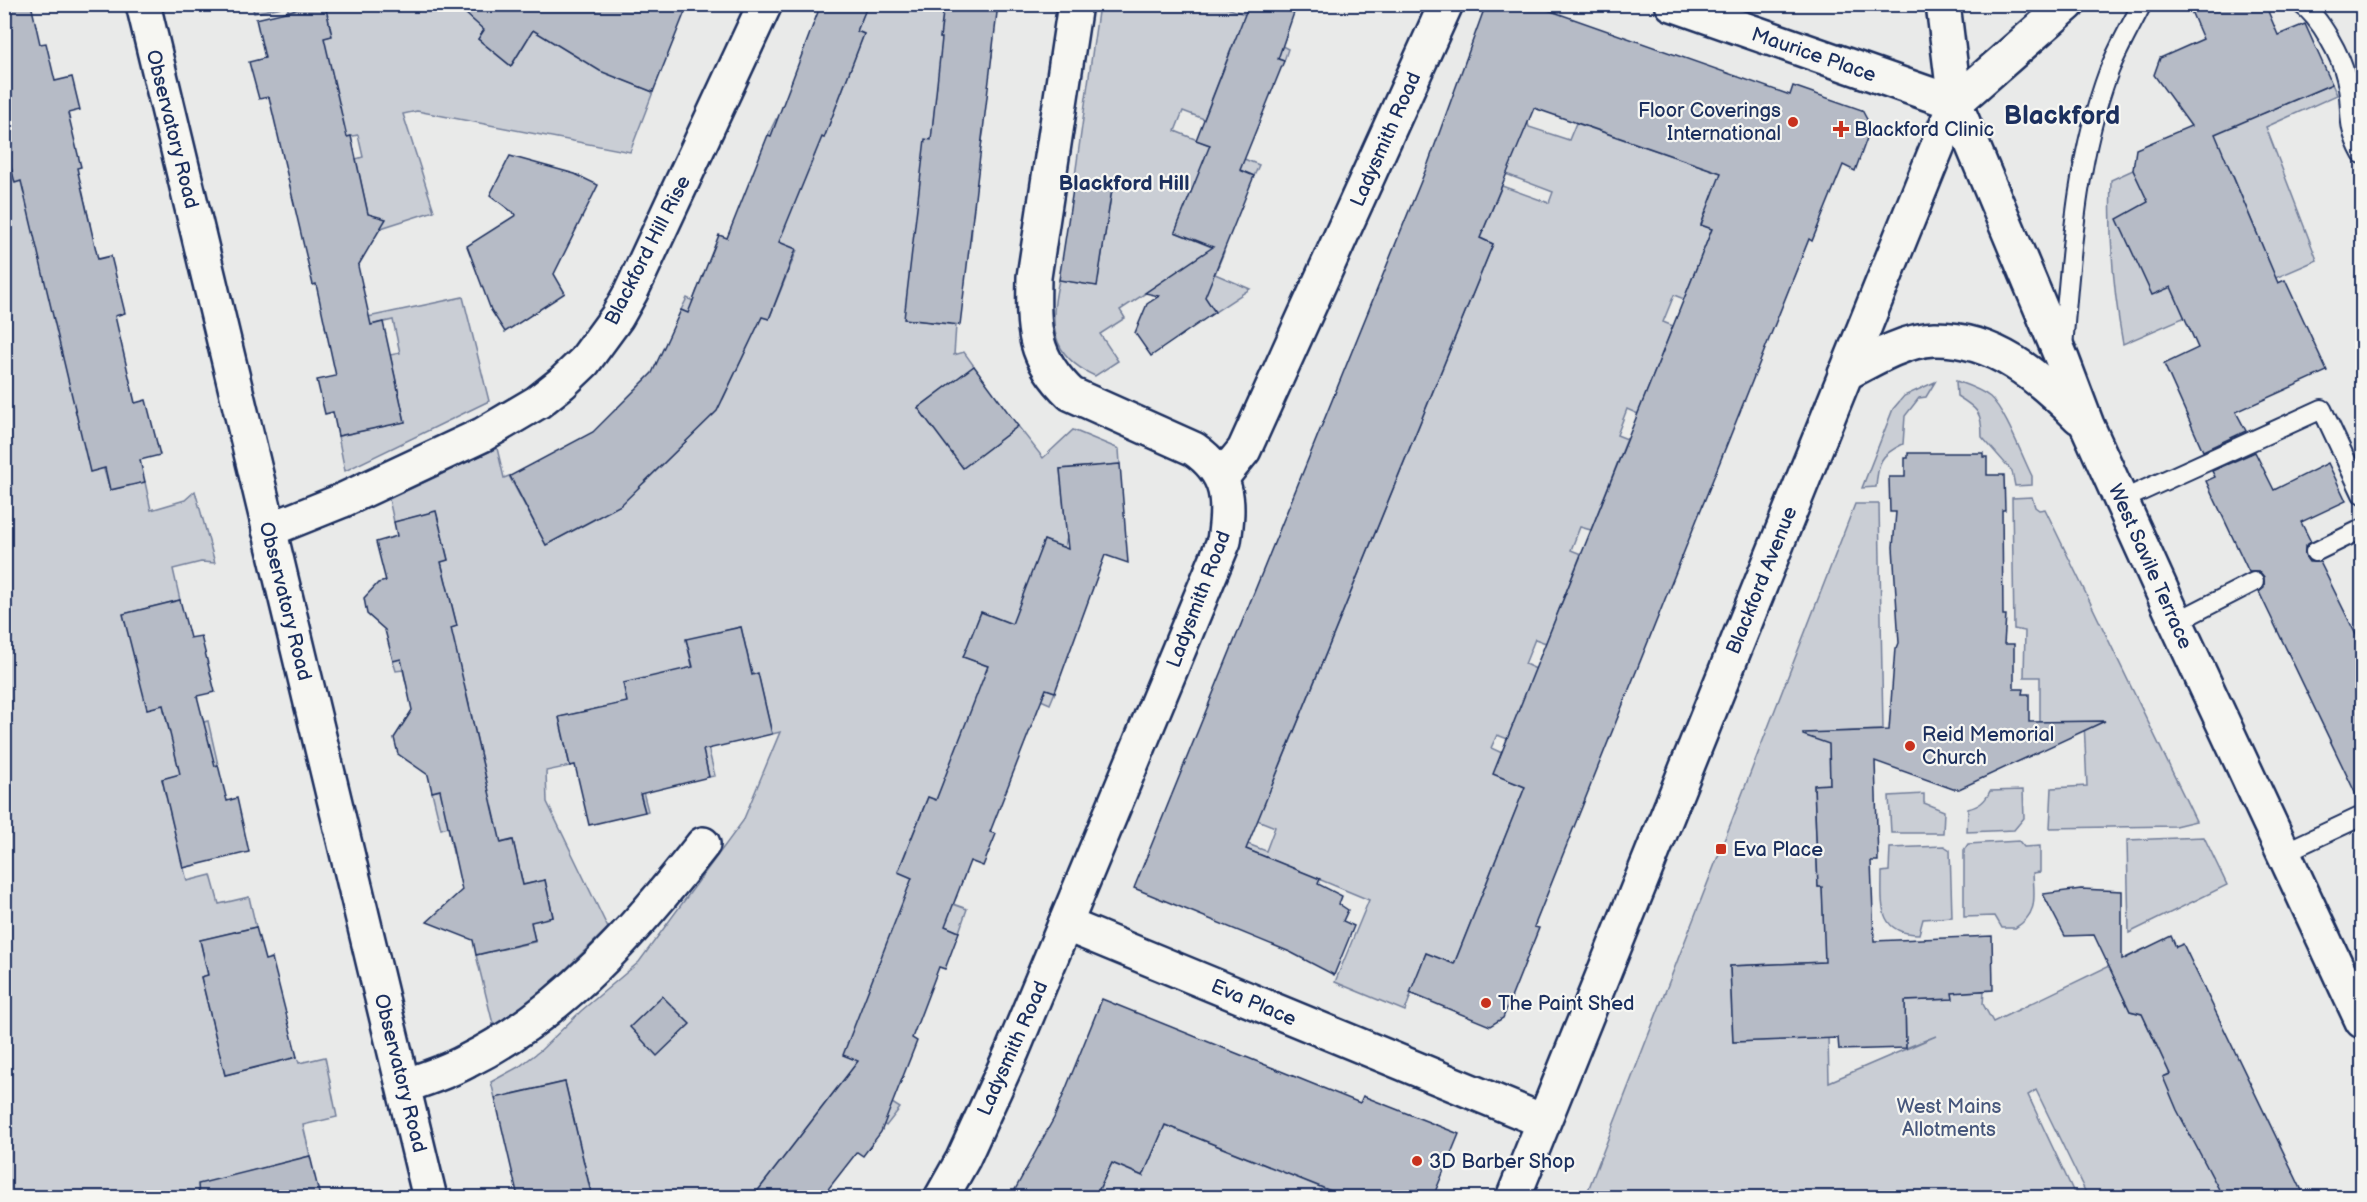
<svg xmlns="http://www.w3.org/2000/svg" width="2367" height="1202" viewBox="0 0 2367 1202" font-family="'Balsamiq Sans',sans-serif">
<rect width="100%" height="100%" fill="#e9eae9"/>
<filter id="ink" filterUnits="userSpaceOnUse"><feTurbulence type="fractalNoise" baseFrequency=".0167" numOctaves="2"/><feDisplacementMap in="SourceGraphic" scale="12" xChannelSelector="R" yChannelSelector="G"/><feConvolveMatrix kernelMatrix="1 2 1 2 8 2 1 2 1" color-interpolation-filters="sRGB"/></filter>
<g filter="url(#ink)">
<g fill="#caced5" stroke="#727e9a" stroke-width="1.5">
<path d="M252 5H319L291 21 287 6 254 13Z"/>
<path d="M324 5H483L471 18 484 30 478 39 511 66 533 30 577 57 608 5 606 73 653 92 630 152 417 111 403 114 434 211 381 228 377 217 368 214 356 159 363 157 358 135 339 139 324 38 331 36Z"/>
<path d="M867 5H944L940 38 993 43 992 57 942 49 933 123 984 129 981 146 916 222 972 228 971 240 965 239 905 319 956 325 954 355 964 352 974 366 918 408 963 468 1018 426 1043 458 1073 430 1119 449 1120 464 1060 469 1067 538 1064 548 1044 540 1015 625 981 612 964 657 1055 692 1050 704 1041 700 988 821 928 797 898 871 957 896 953 904 967 909 959 932 901 909 902 1078 892 1103 900 1108 886 1126 837 1088 753 1197 707 1198 706 1196 703 1198 592 1197 565 1082 495 1098 491 1082 520 1066 541 1050 581 1011 639 962 743 821 780 732 772 734 758 674 752 675 741 627 686 640 697 687 694 689 715 776 709 777 695 717 628 733 648 811 645 812 631 752 613 705 559 717 570 766 546 771 547 802 608 928 536 998 494 1028 476 955 535 942 531 922 553 916 545 880 523 885 513 840 453 853 448 827 441 829 432 792 486 779 466 691 411 703 403 670 396 671 393 661 437 631 457 626 441 562 448 560 436 512 394 522 389 499 497 448 504 478 509 476 546 545 597 518 645 482 686 441 635 390 723 399 750 341 681 310 687 298 693 301 697 290 769 319 797 250 769 239 815 154 768 135 776 119 824 138 864 34 857 31Z"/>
<path d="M1099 5H1219L1288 30 1282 46 1288 49 1284 61 1234 42 1204 119 1183 111 1175 131 1259 165 1254 176 1206 157 1175 232 1224 252 1215 274 1250 289 1215 312 1185 267 1120 310 1125 318 1100 334 1118 361 1095 376C1049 355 1049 323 1059 280L1097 286 1112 189 1074 183Z"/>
<path d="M2332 84 2337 95 2266 127 2317 260 2123 344C2113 290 2109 236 2111 180L2133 170 2153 211 2263 248 2231 171 2214 169 2211 106 2264 113Z"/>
<path d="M1527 119 1529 127 1569 140 1576 123 1736 178 1706 211 1701 225 1712 229 1684 299 1674 295 1663 322 1673 326 1638 414 1627 409 1617 435 1627 439 1591 530 1580 527 1571 550 1581 554 1546 643 1535 639 1525 664 1536 669 1508 739 1497 735 1491 748 1502 753 1494 774 1525 787 1454 964 1426 953 1405 1011 1335 982 1369 900 1246 849 1232 838 1266 851 1275 827 1242 814 1271 788 1287 749 1493 244 1480 238 1502 186 1549 203 1553 192 1506 174Z"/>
<path d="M4 143 15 182 29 179 85 202 90 224 35 237 110 490 145 482 151 510 185 500 195 491 215 563 201 562 173 569 180 600 124 614 163 705 169 730 208 721 218 765 162 779 187 881 211 875 219 904 249 897 256 927 200 940 208 975 201 977 225 1075 297 1057 299 1063 325 1057 337 1117 303 1125 310 1156 248 1172 259 1188 262 1197H5Z"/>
<path d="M463 297 489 401 345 471 338 436 405 422 390 355 400 353 393 320 327 335 325 326Z"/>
<path d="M1956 381C1967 385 1980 389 1990 397 2005 410 2022 456 2032 476V485L2015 486 2012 471 1982 437C1982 412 1978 409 1957 396Z"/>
<path d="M1935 382 1926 397 1919 398 1905 416 1903 444C1880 455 1878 462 1876 487L1862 488 1893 409 1904 396Z"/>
<path d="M2032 497 2035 507 2039 510 2045 509 2196 821 2175 826 2050 828 2052 788 2087 786 2084 722H2048L2040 725V677H2024L2025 631 2014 629 2012 498Z"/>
<path d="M1855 504H1879L1883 730 1829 732 1830 784 1814 786 1818 887H1822L1826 962 1730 966 1733 1042 1828 1038 1829 1082 1936 1036 1906 1048 1905 1001 1952 999V992L1984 991 1983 1004 1993 1022 2144 949 2114 977 2130 1011 2142 1014 2170 1074 2163 1077 2228 1194 2222 1198 2088 1197 2036 1090 2028 1095 2076 1197 1585 1198Z"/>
<path d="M2023 790 2024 818 2014 830 1967 832 1968 809C1979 806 1985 802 1990 791Z"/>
<path d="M1924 794V803L1944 811 1943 833H1891L1889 796Z"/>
<path d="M2204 837 2227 885 2129 933 2127 840Z"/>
<path d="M2019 841 2024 847 2040 846V872L2033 873C2034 896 2039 914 2015 928H2002L1995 916 1964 917V850L1968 844Z"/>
<path d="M1944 846 1950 850 1952 917 1923 919 1919 934C1877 934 1882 904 1882 872L1889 871 1890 848Z"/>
<path d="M1165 1125 1325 1189 1328 1182 1347 1189 1343 1198H1095L1112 1163 1142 1176Z"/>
</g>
<g fill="#b6bbc6" stroke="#1b2f5e" stroke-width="1.5">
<path d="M4 4H31L40 44 46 43 55 81 72 77 80 110 68 113 81 167 77 168 98 259 111 256 125 313 115 316 135 403 146 400 160 455 140 460 145 482 110 490 105 468 90 472 21 181 15 183 4 139Z"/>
<path d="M319 4H325L332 36 324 38 347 137 351 136 368 214 386 219 358 266 371 325 383 322 405 422 338 436 333 412 325 414 317 380 336 376 316 284 313 285 269 97 259 99 249 62 265 58 256 19Z"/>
<path d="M455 4H688L653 92 600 71 533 30 511 66 478 39 484 30Z"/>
<path d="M821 4H868L857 31 864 34 824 138 822 137 779 242 796 249 769 319 762 317 717 411 621 505 546 545 510 476 593 432 652 373 681 310 688 313 719 235 727 238 768 135 771 136Z"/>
<path d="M944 4H998L960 325 904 319 925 139 931 140 942 38H940Z"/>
<path d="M1249 4H1297L1278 59 1284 61 1240 170 1254 176 1205 297 1215 312 1151 356 1135 333 1147 304 1159 296 1145 293 1213 247 1175 232 1210 145 1196 140Z"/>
<path d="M1486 4H1531L1790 95 1793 86 1862 110 1871 127 1855 171 1843 165 1812 241 1809 239 1534 927 1539 928 1503 1018 1490 1026 1410 993 1426 953 1454 964 1525 787 1493 774 1712 229 1701 225 1721 173 1534 108 1480 238 1493 244 1246 849 1320 879 1318 884 1342 896 1339 904 1348 910 1343 921 1354 926 1334 975 1290 952 1134 888 1428 164Z"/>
<path d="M2188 4H2265L2278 35 2305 24 2332 84 2215 134 2278 283 2285 280 2327 371 2236 412 2246 431 2203 451 2164 364 2198 348 2171 287 2152 295 2117 219 2148 202 2133 170 2136 149 2191 126 2154 75 2160 58 2203 39Z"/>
<path d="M510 156 575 174 598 185 554 274 565 293 505 332 491 310 467 246 516 215 490 195Z"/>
<path d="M1074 183 1112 189 1097 286 1059 280Z"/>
<path d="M974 366 1018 426 963 468 918 408Z"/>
<path d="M2255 452 2274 490 2328 463 2346 501 2301 522 2311 542 2305 546V556L2309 562H2320L2362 647V805H2361L2259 592 2264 588V577L2260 572H2249L2206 481 2215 477 2212 471Z"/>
<path d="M1908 453H1983V457H1987V475H2004L2005 510H2002L2003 615H2006L2004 644H2014V689H2023L2022 694H2029V722L2105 721 1959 789H1953L1875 761 1878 861H1871L1874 941 1992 936 1993 990 1952 993 1953 999 1905 1001 1906 1048 1839 1050 1838 1038 1733 1042 1730 966 1825 962 1822 887H1818L1814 785 1830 784 1829 744 1803 735V733L1889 730 1895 648H1897L1899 643 1893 547 1896 512H1890L1889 477H1905V458H1908Z"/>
<path d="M1120 464 1128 563 1105 555 1055 692 1046 689 990 832 996 834 983 866 970 861 945 926 959 932 945 969 939 967 926 1001 912 1038 917 1041 881 1132 863 1156 857 1152 822 1197H753L858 1061 843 1055 912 878 898 872 928 797 936 800 988 666 963 657 981 612 1012 624 1044 540 1068 549 1060 469Z"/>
<path d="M436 511 448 560 441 562 457 626 451 628 501 843 513 840 523 885 545 880 553 917 531 922 535 941 476 955 473 940 427 922 462 890 440 790 432 792 428 775 398 754 394 738 412 710 401 659 393 661 385 630 367 614 364 598 378 583 386 581 376 542 397 536 394 522Z"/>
<path d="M180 600 190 638 201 636 215 692 197 696 215 766 218 765 227 801 237 798 249 852 183 868 162 779 180 774 163 705 147 709 123 614Z"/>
<path d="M741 627 752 675 758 673 772 734 703 750 709 777 640 794 645 812 589 825 575 765 570 766 559 717 627 702 623 683 693 667 686 639Z"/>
<path d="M2081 889 2122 891V960L2171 936 2176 947 2183 944 2305 1197H2223L2177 1110 2163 1077 2170 1074 2142 1014 2130 1011 2094 935 2065 936 2043 894Z"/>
<path d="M256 927 265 960 272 958 297 1057 225 1075 201 977 208 975 200 940Z"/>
<path d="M662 996 690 1024 657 1056 630 1027Z"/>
<path d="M1102 999 1360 1103 1363 1096 1459 1134 1433 1197H1346L1165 1125 1143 1176 1112 1163 1095 1197H1011L1054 1118Z"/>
<path d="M565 1082 592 1197H518L495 1098Z"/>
<path d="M310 1156 320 1197H199L198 1184Z"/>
</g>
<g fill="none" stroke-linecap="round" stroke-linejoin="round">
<defs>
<g id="service">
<path d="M2301 4C2320 17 2341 56 2346 78 2354 109 2344 122 2362 154"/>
<path d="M2063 347C2071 254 2076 159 2109 71 2118 48 2131 26 2142 4"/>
<path d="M2122 500 2322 409 2362 494"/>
<path d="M2315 552 2362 529"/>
<path d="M2176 622 2254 582"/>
<path d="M2283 853 2362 816"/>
</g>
<g id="minor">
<path d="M143 4 430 1198"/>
<path d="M1672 4 1955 103"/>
<path d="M1222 477 1244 450 1446 4"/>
<path d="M269 530 341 501 482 435 538 402 562 383 584 362 617 317 631 292 765 4"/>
<path d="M1065 924 1543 1121"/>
<path d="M404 1086C425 1079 447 1072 467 1061 562 1014 639 926 703 844"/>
<path d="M941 1198 963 1159 1012 1052 1224 541C1230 501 1230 474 1194 449L1071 394C1032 357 1033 329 1034 277L1075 4"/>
</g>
<g id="tertiary">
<path d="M1943 4 1955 103 2062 359 2087 425 2176 622 2362 1021"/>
<path d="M1845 374C1871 360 1904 340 1934 339 1995 338 2039 377 2079 417"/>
<path d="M1513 1198 1955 103 2068 4"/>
</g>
</defs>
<use href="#service" stroke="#1b2f5e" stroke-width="22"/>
<use href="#minor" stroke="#1b2f5e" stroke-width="38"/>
<use href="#tertiary" stroke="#1b2f5e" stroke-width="38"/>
<use href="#service" stroke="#f6f6f2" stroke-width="18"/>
<use href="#minor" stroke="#f6f6f2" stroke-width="33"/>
<use href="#tertiary" stroke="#f6f6f2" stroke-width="33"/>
</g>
</g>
<g fill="#c8321e" stroke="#f6f6f2" stroke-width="2">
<circle cx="1793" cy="122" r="6"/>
<path d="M1838 120h6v6h6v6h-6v6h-6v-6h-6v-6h6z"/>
<circle cx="1910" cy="746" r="6"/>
<rect x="1715" y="843" width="12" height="12" rx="3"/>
<circle cx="1486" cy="1003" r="6"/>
<circle cx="1417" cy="1161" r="6"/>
</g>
<g text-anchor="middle" stroke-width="4.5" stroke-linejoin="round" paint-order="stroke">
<g font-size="20" fill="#1b2f5e" stroke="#f6f6f2">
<text transform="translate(1814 54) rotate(19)" y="7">Maurice Place</text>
<text transform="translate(173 129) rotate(76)" y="7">Observatory Road</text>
<text transform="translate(1385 139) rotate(-66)" y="7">Ladysmith Road</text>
<text transform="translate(647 250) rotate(-63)" y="7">Blackford Hill Rise</text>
<text transform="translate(2151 566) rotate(66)" y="7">West Savile Terrace</text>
<text transform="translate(1761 580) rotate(-68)" y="7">Blackford Avenue</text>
<text transform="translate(1198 599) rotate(-69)" y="7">Ladysmith Road</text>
<text transform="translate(286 601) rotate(76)" y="7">Observatory Road</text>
<text transform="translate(1254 1002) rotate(23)" y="7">Eva Place</text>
<text transform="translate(1012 1048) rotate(-66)" y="7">Ladysmith Road</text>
<text transform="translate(401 1073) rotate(76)" y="7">Observatory Road</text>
</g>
<g font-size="20" fill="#1b2f5e" stroke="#f6f6f2" text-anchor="start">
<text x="1781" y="117" text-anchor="end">Floor Coverings<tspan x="1781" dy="23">International</tspan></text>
<text x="1854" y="136">Blackford Clinic</text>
<text x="1922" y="741">Reid Memorial<tspan x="1922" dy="23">Church</tspan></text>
<text x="1733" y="856">Eva Place</text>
<text x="1498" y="1010">The Paint Shed</text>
<text x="1429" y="1168">3D Barber Shop</text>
</g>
<g font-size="20" fill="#47577c" stroke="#f6f6f2">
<text x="1949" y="1113">West Mains<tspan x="1949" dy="23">Allotments</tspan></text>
</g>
<g font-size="21" font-weight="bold" fill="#1b2f5e" stroke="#f6f6f2">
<text x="1124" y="190">Blackford Hill</text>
</g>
<g font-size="26" font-weight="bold" fill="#1b2f5e" stroke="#f6f6f2">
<text x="2062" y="124">Blackford</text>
</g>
</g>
<rect width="2367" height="1202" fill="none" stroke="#f6f6f2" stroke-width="24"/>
<rect x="12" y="12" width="2343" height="1178" fill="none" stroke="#1b2f5e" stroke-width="2" filter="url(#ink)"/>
</svg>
